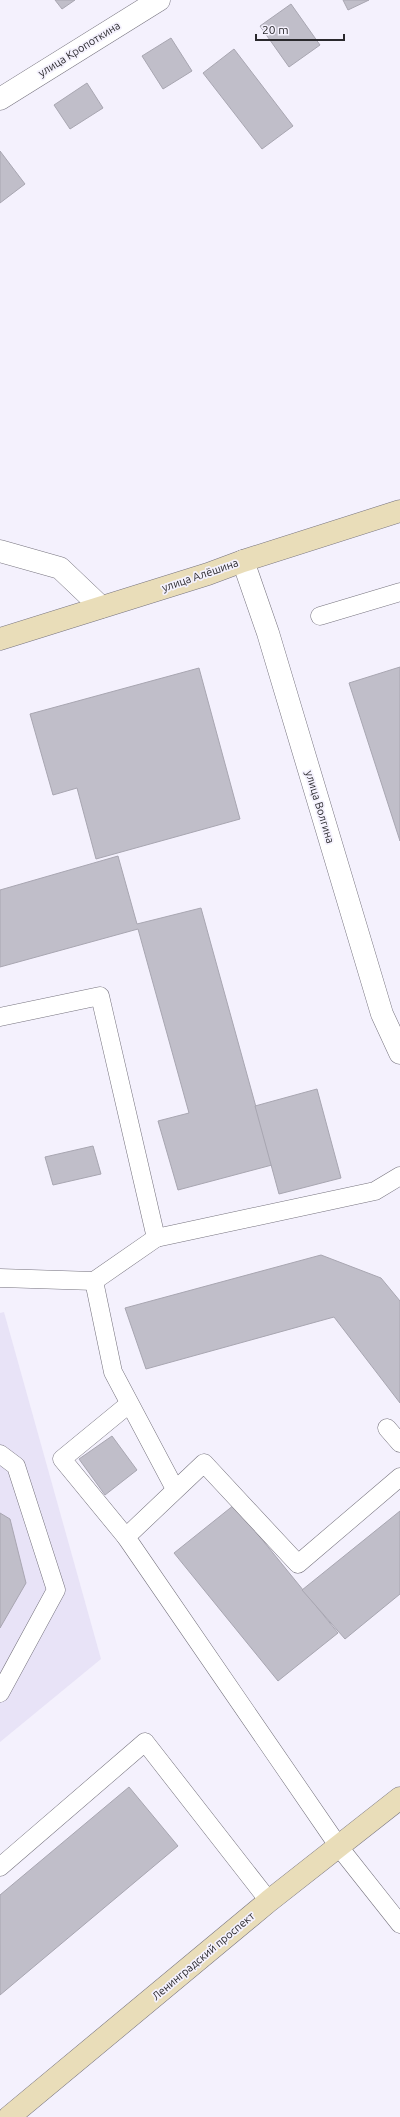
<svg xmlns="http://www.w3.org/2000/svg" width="400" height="2117" viewBox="0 0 400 2117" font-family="Ubuntu,sans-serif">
<rect width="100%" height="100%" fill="#f4f1fd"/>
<path fill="#e8e3f7" d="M4 1312 101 1659 0 1742V1313Z"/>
<g fill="#c0bec9" stroke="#a8a6b1">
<path d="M55 0H75L62 9Z"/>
<path d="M343 0H369L348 10Z"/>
<path d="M291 4 320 45 289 67 260 26Z"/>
<path d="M171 38 192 71 163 89 142 56Z"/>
<path d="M234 49 293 126 262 149 203 73Z"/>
<path d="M87 83 103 108 70 129 54 105Z"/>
<path d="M0 151 25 184 0 203Z"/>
<path d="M400 667V841L349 683Z"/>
<path d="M199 668 240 819 96 859 77 788 53 795 30 714Z"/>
<path d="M118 856 137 924 201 908 272 1165 178 1190 158 1121 189 1113 138 929 0 967V890Z"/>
<path d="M317 1089 341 1178 279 1194 255 1106Z"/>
<path d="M93 1146 101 1174 53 1185 45 1157Z"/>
<path d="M321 1255 381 1278 400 1301V1403L334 1317 146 1369 125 1308Z"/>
<path d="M112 1436 137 1470 105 1495 79 1459Z"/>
<path d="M234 1505 338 1633 278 1681 174 1553Z"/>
<path d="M400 1511V1594L345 1639 302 1590Z"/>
<path d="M0 1513 10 1519 26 1583 0 1628Z"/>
<path d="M129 1787 178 1846 0 1995V1895Z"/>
</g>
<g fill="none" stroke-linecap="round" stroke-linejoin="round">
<defs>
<g id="lane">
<path d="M320 616 400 592"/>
<path d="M0 1017 100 996 156 1238 375 1191 400 1176"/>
<path d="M156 1238 94 1281 113 1372 175 1489"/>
<path d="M0 1278 94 1281"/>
<path d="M387 1428 400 1443"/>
<path d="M0 1454 16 1466 56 1590 0 1693"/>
<path d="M400 1477 298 1564 204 1463 126 1537 339 1847 400 1924"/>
<path d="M126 1537 62 1459 129 1404"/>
<path d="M0 1867 145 1742 269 1901"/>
</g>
<g id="street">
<path d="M0 99 159 0"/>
<path d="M0 551 60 568 101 607"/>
<path d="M243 561 268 633 382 1014 400 1053"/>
</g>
<g id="secondary">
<path d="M0 639 208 574 243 561 400 511"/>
<path d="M9 2117 269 1901 400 1798"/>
</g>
</defs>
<use href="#lane" stroke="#76737e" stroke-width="19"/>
<use href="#street" stroke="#76737e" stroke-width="23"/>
<use href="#secondary" stroke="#76737e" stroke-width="23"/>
<use href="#lane" stroke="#fff" stroke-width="18"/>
<use href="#street" stroke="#fff" stroke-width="22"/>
<use href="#secondary" stroke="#e9ddb9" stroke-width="22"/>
</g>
<g text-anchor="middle" stroke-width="3.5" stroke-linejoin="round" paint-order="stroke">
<g font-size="11" fill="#2a292d" stroke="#f4f1fd">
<text transform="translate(79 49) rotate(-32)" y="4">улица Кропоткина</text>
<text transform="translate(200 575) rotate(-19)" y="4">улица Алёшина</text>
<text transform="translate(320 807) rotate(73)" y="4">улица Волгина</text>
<text transform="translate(203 1956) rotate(-40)" y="4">Ленинградский проспект</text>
</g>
</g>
<path d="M256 34v6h88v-6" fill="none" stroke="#2a292d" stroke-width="2"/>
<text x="262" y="34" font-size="12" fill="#2a292d" stroke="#f4f1fd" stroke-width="3" paint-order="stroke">20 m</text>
</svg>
